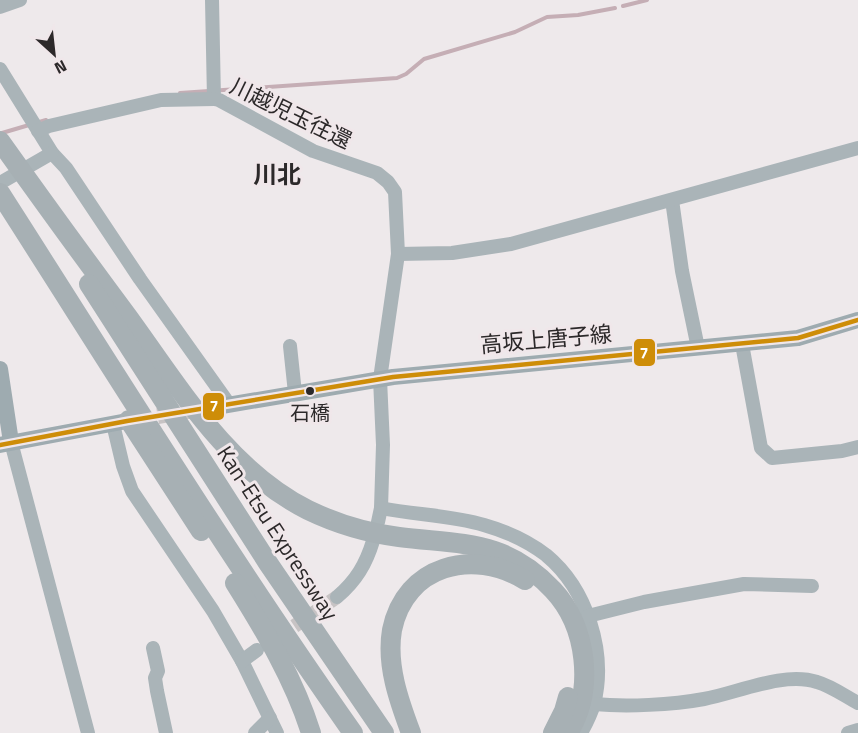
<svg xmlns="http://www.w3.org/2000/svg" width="858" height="733" viewBox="0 0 858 733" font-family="'Titillium Web','Noto Sans JP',sans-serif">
<rect width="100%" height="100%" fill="#eee9eb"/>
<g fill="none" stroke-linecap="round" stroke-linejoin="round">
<g stroke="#c5aeb5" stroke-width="4">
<path d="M623 6 647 0"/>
<path d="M180 93 397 78 406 74 424 59 515 32 547 17 578 15 615 8"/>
<path d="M2 133 46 120"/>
</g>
<path stroke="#c7c3c4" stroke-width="14" stroke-dasharray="14 7" stroke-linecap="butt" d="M277 638 337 597"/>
<path stroke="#c7c3c4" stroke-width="16" stroke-dasharray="16 8" stroke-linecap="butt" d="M134 420 206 408"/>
<g stroke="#aab4b8" stroke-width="14">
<path d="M212 0 214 99 219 100 313 151 377 173 388 182 395 192 398 254 380 379 383 445 381 508 378 522"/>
<path d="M0 7 20 0"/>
<path d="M0 69 52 153 66 168 140 279 229 404"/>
<path d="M38 131 49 126 161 100 214 99"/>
<path d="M0 183 52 153"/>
<path d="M672 200 682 271 698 348"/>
<path d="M398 254 452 253 511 244 858 148"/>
<path d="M742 344 761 448 772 458 842 451 858 447"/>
<path d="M290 346 295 393"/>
<path d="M113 424 123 466 132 491 213 611 242 661 277 733"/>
<path d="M11 442 88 733"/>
<path d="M381 508C415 515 451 515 484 525 505 531 529 542 546 555 587 589 607 652 594 704 591 714 586 724 581 733"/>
<path d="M337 597C356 581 366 564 373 541"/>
<path d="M588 616 644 602 744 584 812 586"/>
<path d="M153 648 158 671 155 678 157 691 166 733"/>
<path d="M242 661 257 650"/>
<path d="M594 704C626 707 672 705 704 699 737 693 784 671 817 682 831 686 845 696 858 703"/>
<path d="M255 733 270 718"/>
<path d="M848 733 858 730"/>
</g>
<g stroke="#9eabb0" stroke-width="16">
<path d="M0 369 11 442"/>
<path d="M210 408 393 377 798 338 858 320"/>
<path d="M0 445 127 421"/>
</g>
<g stroke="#a7b0b4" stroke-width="20">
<path d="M0 141C42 200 85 259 128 317 179 387 228 470 308 510 337 524 368 533 399 537 462 545 505 539 553 590 587 626 595 690 568 733"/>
<path d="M0 193C116 374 229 557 353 733"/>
<path d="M89 284 268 563 384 733"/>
<path d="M129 420 201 531"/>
<path d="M235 583C265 631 294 679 311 733"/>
<path d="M411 733C399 701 386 665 392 630 405 565 473 548 525 580"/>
<path d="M553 733 564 711 568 697"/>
</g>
<defs>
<path id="bus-1" d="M0 445 127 421 393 377 798 338 858 320"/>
</defs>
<use href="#bus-1" stroke="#f0e7ea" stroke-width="9"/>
<use href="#bus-1" stroke="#ce8d08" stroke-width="4.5"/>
</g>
<circle fill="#2c292a" stroke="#f0e7ea" stroke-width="2" cx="310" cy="391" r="5"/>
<g text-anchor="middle" stroke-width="6" stroke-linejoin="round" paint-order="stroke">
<g font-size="20" fill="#2c292a" stroke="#f0e7ea">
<text x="310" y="420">石橋</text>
</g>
<g font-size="22" fill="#2c292a" stroke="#f0e7ea">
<text transform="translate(291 113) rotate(26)" y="8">川越児玉往還</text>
<text transform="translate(546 339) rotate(-5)" y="8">高坂上唐子線</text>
<text transform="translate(278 533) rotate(57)" y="8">Kan-Etsu Expressway</text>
</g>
<g font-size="24" font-weight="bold" fill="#2c292a" stroke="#f0e7ea">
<text x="277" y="183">川北</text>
</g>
</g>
<g stroke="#f0e7ea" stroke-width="2">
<rect x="633" y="338" width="23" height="29" rx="6" fill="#ce8d08"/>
<rect x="202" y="392" width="23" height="29" rx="6" fill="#ce8d08"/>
</g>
<g font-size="16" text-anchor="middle" font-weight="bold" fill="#fff">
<text x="644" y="359">7</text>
<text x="214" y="412">7</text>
</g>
<g transform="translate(54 54) rotate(153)" stroke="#f0e7ea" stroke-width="4.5" paint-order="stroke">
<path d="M0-4.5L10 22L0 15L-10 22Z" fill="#2c292a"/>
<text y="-9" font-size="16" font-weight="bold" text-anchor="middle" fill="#2c292a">N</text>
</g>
</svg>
